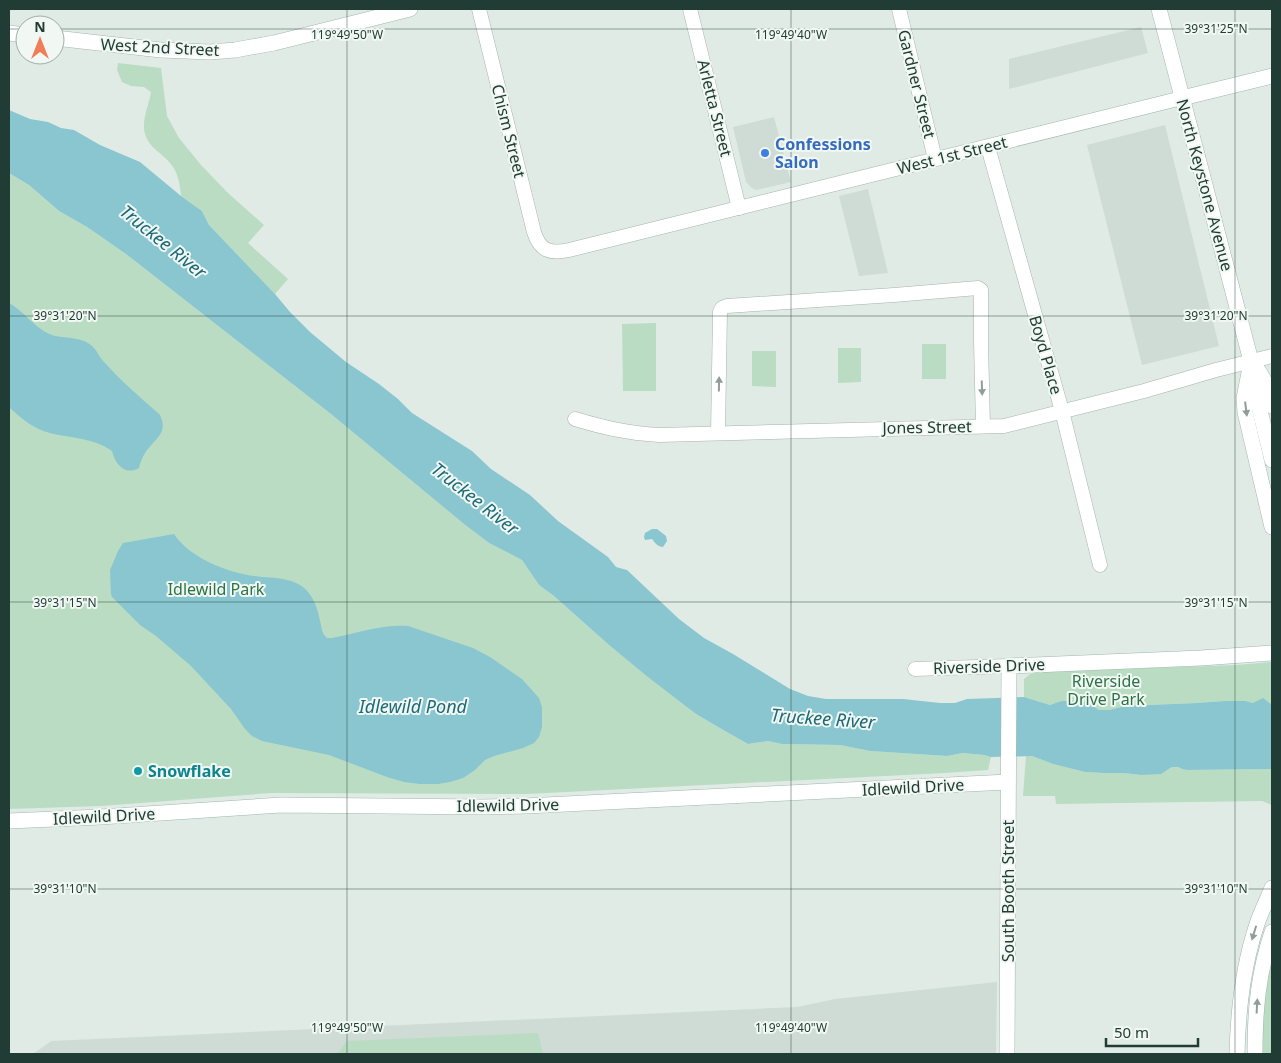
<svg xmlns="http://www.w3.org/2000/svg" width="1281" height="1063" viewBox="0 0 1281 1063" font-family="'Noto Sans',sans-serif">
<rect width="100%" height="100%" fill="#e1ebe6"/>
<g fill="#cfdbd5">
<path d="M1141 27 1148 53 1009 89V59Z"/>
<path d="M774 117 791 182 756 190 752 188 746 182 733 127Z"/>
<path d="M1165 125 1219 346 1142 365 1087 145Z"/>
<path d="M868 189 888 273 859 276 839 196Z"/>
<path d="M997 982 996 1054H33L51 1041 797 1007 835 999Z"/>
</g>
<g fill="#badcc3">
<path d="M118 63 161 68 167 116 179 138 201 165 228 193 264 225 248 243 288 279 275 294 209 225 202 211 181 196C180 184 178 172 170 163 162 153 149 148 145 134 141 121 149 105 151 92L144 87 131 86 122 82 117 70Z"/>
<path d="M9 173 29 185 59 211 87 227 126 254 331 414 464 524 489 543 522 560 539 585 554 596 609 645 696 714 725 731 748 744 768 741 782 744 840 745 870 751 947 756 963 753 984 755 991 757 988 770 945 773 527 794 271 793 101 806 9 809Z"/>
<path d="M656 323V391H623L622 324Z"/>
<rect x="922" y="344" width="24" height="35"/>
<path d="M838 348H861V382L838 383Z"/>
<path d="M752 351H776V387L752 386Z"/>
<path d="M1272 662V705L1253 703 1246 701H1224L1197 703 1125 706 1109 710H1099L1088 703 1061 701 1050 705 1024 697V679L1030 674 1036 672 1236 665Z"/>
<path d="M1026 756H1032L1053 764 1085 772 1103 773H1123L1141 775 1166 771 1172 767H1178L1182 769 1187 770 1272 769V805L1262 801 1056 804 1055 796H1023Z"/>
<path d="M1272 957V1054H1261L1264 993Z"/>
<path d="M538 1033 543 1054H337L347 1041Z"/>
</g>
<g fill="#89c6d0">
<path d="M9 110 30 119 48 122 61 128 74 130 100 145 140 162 181 196 202 211 209 225 275 294 290 312 310 332 346 362 379 384 398 399 412 413 472 451 491 469 530 495 558 521 608 557 616 567 627 570 679 619 704 638 733 654 790 689 808 696 826 699H903L940 703H955L967 699 1024 697 1050 705 1061 701H1075L1088 703 1099 710H1109L1125 706 1197 703 1224 701H1246L1253 703 1263 698 1272 705V769L1187 770 1182 769 1178 767H1172L1161 774 1141 775 1123 773H1103L1085 772 1053 764 1032 756 991 757 984 755 963 753 947 756 870 751 840 745 782 744 768 741 748 744 725 731 696 714 648 677 609 645 554 596 539 585 522 560 489 543 464 524 331 414 126 254 87 227 59 211 29 185 9 173Z"/>
<path d="M9 303C24 311 35 329 52 335 65 339 81 336 92 346 97 350 99 357 104 362 121 381 141 398 160 415 169 434 154 439 145 453 142 458 140 463 139 468 125 476 115 464 112 451 95 438 70 438 50 433 34 429 22 419 10 408Z"/>
<path d="M652 529H657L666 536 667 541 663 547C658 547 655 543 652 539L645 540 644 537 645 533Z"/>
<path d="M174 534C190 558 226 572 254 576 270 578 290 577 303 587 313 595 318 609 320 621 322 627 321 633 327 638H332C357 633 383 624 408 626L473 648 490 657 522 679 539 698 542 707V727L539 737 534 743 523 748 494 756 485 760 475 770 463 778 450 782 438 784H420L404 782 387 777 329 755 262 741 252 736 245 729 231 709 191 666 156 636 140 625 112 597 111 594 110 570 118 551 123 543Z"/>
</g>
<g fill="none" stroke-linecap="round" stroke-linejoin="round">
<defs>
<g id="street">
<path d="M479 9 534 232C540 251 550 254 569 250L1182 98"/>
<path d="M690 9 739 208"/>
<path d="M899 9 935 159"/>
<path d="M988 147 1062 411 1100 565"/>
<path d="M575 419C605 428 627 433 659 435L1004 426 1144 391 1216 370 1272 356"/>
<path d="M718 433 720 312 722 308 727 306 894 295 978 288 981 290V342L983 426"/>
<path d="M915 669 1009 666"/>
</g>
<g id="secondary">
<path d="M1159 9 1251 361 1254 386 1272 460"/>
<path d="M9 33 25 35"/>
<path d="M55 38 161 50 210 52 235 50 274 43 410 9"/>
<path d="M1182 98 1272 76"/>
<path d="M1252 362C1265 378 1267 386 1272 406"/>
<path d="M1249 373 1244 398 1245 412 1272 527"/>
<path d="M9 821 100 817 281 805 484 807 525 806 1008 782"/>
<path d="M1007 1054 1009 666 1201 658 1272 653"/>
<path d="M1237 1054C1238 1010 1243 966 1257 924 1261 912 1267 900 1272 888"/>
<path d="M1255 1054C1255 1010 1258 974 1272 932"/>
</g>
</defs>
<use href="#street" stroke="#a4b3ad" stroke-width="15"/>
<use href="#secondary" stroke="#9fb7ae" stroke-width="16"/>
<use href="#street" stroke="#fff" stroke-width="14"/>
<use href="#secondary" stroke="#fff" stroke-width="15"/>
</g>
<defs><path id="oneway-solid" d="M-6-.8H1V-3.2L6.5 0L1 3.2V.8H-6Z" transform="scale(1.25)"/></defs>
<g fill="#909e9a">
<use href="#oneway-solid" transform="translate(719 384) rotate(-89)"/>
<use href="#oneway-solid" transform="translate(982 388) rotate(88)"/>
<use href="#oneway-solid" transform="translate(1246 409) rotate(83)"/>
<use href="#oneway-solid" transform="translate(1254 933) rotate(107)"/>
<use href="#oneway-solid" transform="translate(1257 1006) rotate(-87)"/>
</g>
<path fill="none" stroke="#213c34" stroke-width="1" stroke-opacity="0.45" d="M347 9V1054M791 9V1054M1235 9V1054M9 29H25M55 29H1272M9 316H1272M9 602H1272M9 889H1272"/>
<circle fill="#3f7fe0" stroke="#f1f8f4" stroke-width="2" cx="765" cy="153" r="5"/>
<circle fill="#0f9aa8" stroke="#f1f8f4" stroke-width="2" cx="138" cy="771" r="5"/>
<g text-anchor="middle" stroke-width="4" stroke-linejoin="round" paint-order="stroke">
<g font-size="16" fill="#213c34" stroke="#f1f8f4">
<text transform="translate(160 47) rotate(3)" y="6">West 2nd Street</text>
<text transform="translate(917 84) rotate(76)" y="6">Gardner Street</text>
<text transform="translate(715 108) rotate(76)" y="6">Arletta Street</text>
<text transform="translate(509 131) rotate(76)" y="6">Chism Street</text>
<text transform="translate(952 155) rotate(-14)" y="6">West 1st Street</text>
<text transform="translate(1205 185) rotate(75)" y="6">North Keystone Avenue</text>
<text transform="translate(1046 355) rotate(74)" y="6">Boyd Place</text>
<text transform="translate(927 427) rotate(-1)" y="6">Jones Street</text>
<text transform="translate(989 666) rotate(-2)" y="6">Riverside Drive</text>
<text transform="translate(913 787) rotate(-3)" y="6">Idlewild Drive</text>
<text transform="translate(508 805) rotate(-1)" y="6">Idlewild Drive</text>
<text transform="translate(104 816) rotate(-3)" y="6">Idlewild Drive</text>
<text transform="translate(1008 891) rotate(-90)" y="6">South Booth Street</text>
</g>
<g font-size="16" font-weight="bold" fill="#366cbe" stroke="#f1f8f4" text-anchor="start">
<text x="775" y="150">Confessions<tspan x="775" dy="18">Salon</tspan></text>
</g>
<g font-size="16" fill="#2c7246" stroke="#f1f8f4">
<text x="216" y="595">Idlewild Park</text>
<text x="1106" y="687">Riverside<tspan x="1106" dy="18">Drive Park</tspan></text>
</g>
<g font-size="16" font-weight="bold" fill="#0d838f" stroke="#f1f8f4" text-anchor="start">
<text x="148" y="777">Snowflake</text>
</g>
<g font-size="18" font-style="italic" fill="#1c6977" stroke="#f1f8f4">
<text transform="translate(163 242) rotate(39)" y="6">Truckee River</text>
<text transform="translate(475 499) rotate(38)" y="6">Truckee River</text>
<text x="413" y="713">Idlewild Pond</text>
<text transform="translate(823 719) rotate(4)" y="6">Truckee River</text>
</g>
</g>
<g font-size="12" text-anchor="middle" fill="#213c34" stroke="#f1f8f4" stroke-width="4" stroke-linejoin="round" paint-order="stroke">
<text x="1216" y="33">39°31'25"N</text>
<text x="347" y="39">119°49'50"W</text>
<text x="791" y="39">119°49'40"W</text>
<text x="65" y="320">39°31'20"N</text>
<text x="1216" y="320">39°31'20"N</text>
<text x="65" y="607">39°31'15"N</text>
<text x="1216" y="607">39°31'15"N</text>
<text x="65" y="893">39°31'10"N</text>
<text x="1216" y="893">39°31'10"N</text>
<text x="347" y="1032">119°49'50"W</text>
<text x="791" y="1032">119°49'40"W</text>
</g>
<rect width="1281" height="1063" fill="none" stroke="#213c34" stroke-width="20"/>
<g transform="translate(40 40)"><circle r="24" fill="#f1f8f4" stroke="#9eada7"/>
<path d="M0-4L9 19L0 12L-9 19Z" fill="#f17c59"/>
<text y="-8" font-size="14" font-weight="bold" text-anchor="middle" fill="#213c34">N</text>
</g>
<path d="M1106 1038v8h92v-8" fill="none" stroke="#213c34" stroke-width="2.5"/>
<text x="1114" y="1038" font-size="15" fill="#213c34" stroke="#f1f8f4" stroke-width="4" paint-order="stroke">50 m</text>
</svg>
